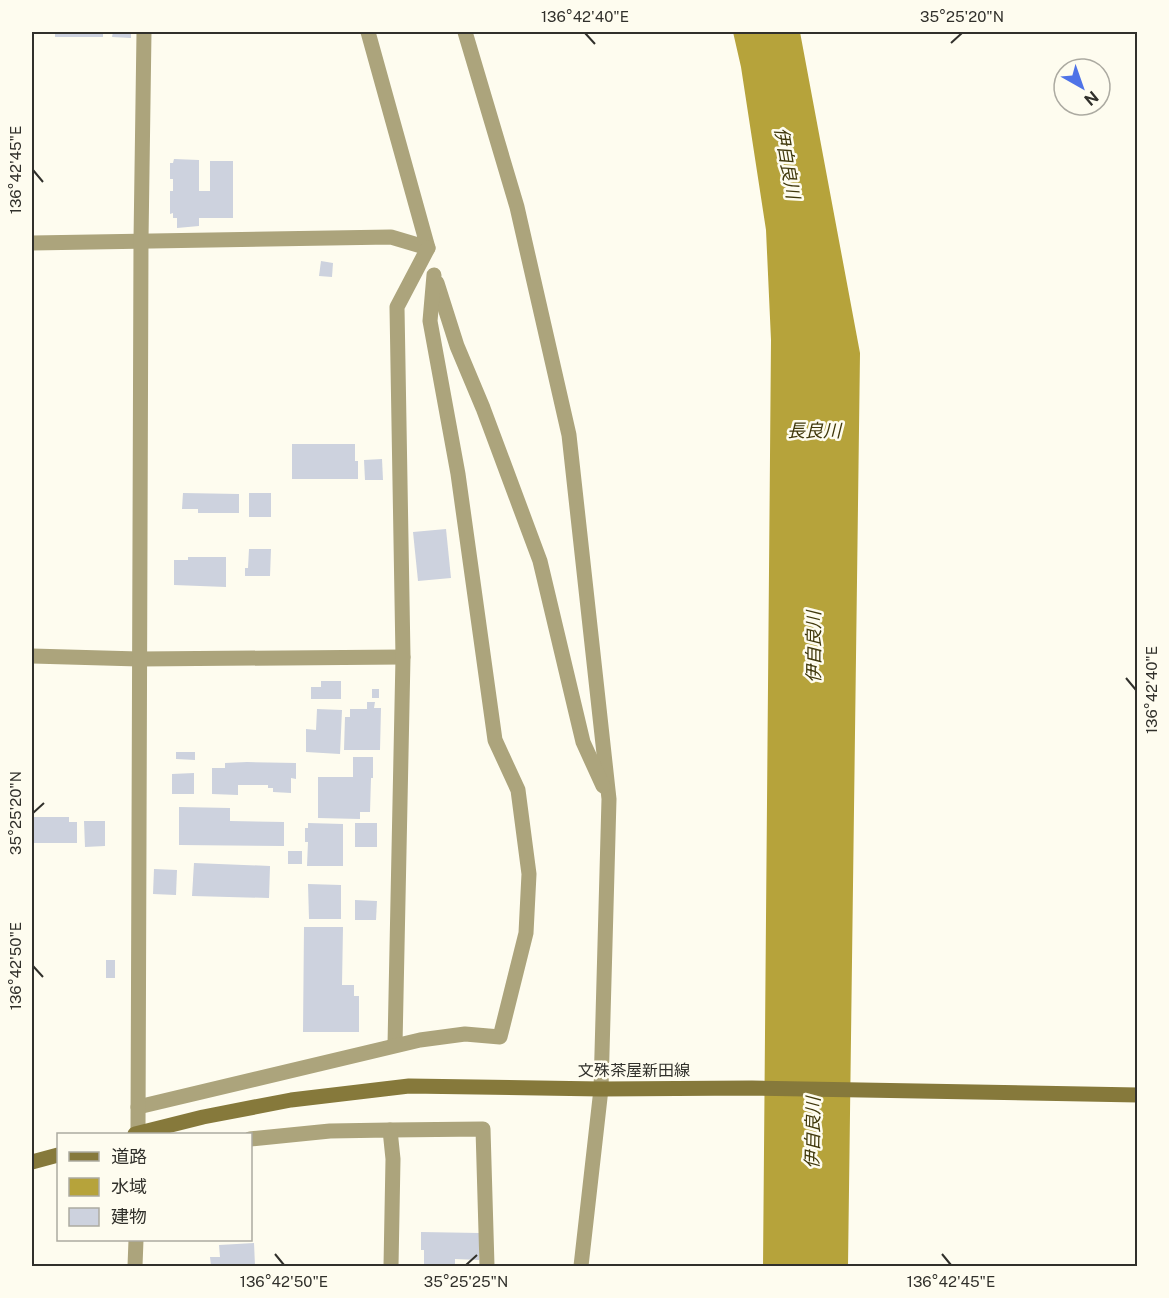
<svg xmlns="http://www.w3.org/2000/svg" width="1169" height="1298" viewBox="0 0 1169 1298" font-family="'Public Sans','Noto Sans JP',sans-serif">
<rect width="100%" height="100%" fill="#fefcef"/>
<path fill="#b6a33b" d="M733 32H800L860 353 848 1266H763L771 340 766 230 741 67Z"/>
<g fill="#cdd2de">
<rect x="55" y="32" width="48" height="5"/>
<path d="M113 32H131V38L112 37Z"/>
<path d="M174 159 199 160V191H210V161H233V218H199V226L177 228V218H173V213L170 214V191H173V179H170V163H173Z"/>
<path d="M321 261 333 263 332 277 319 276Z"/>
<path d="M292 444H355V461H358V479H292Z"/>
<path d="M382 459 383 480H365L364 460Z"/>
<path d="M183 493 239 494V513H198V509H182Z"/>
<rect x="249" y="493" width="22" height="24"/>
<path d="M446 529 451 578 418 581 413 532Z"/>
<path d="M249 549H271L270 576H245V568H248Z"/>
<path d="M188 557H226V587L174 585V560H188Z"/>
<path d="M321 681H341V699H311V687H321Z"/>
<rect x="372" y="689" width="7" height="9"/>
<path d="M367 702H375L374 708H381L380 750H344L345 717H350V709H367Z"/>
<path d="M317 709 342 710 340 754 306 752V729L316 730Z"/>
<path d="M176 752H195V760L176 759Z"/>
<path d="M353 757H373V778H371L370 812H360V819L318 818V777H353Z"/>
<path d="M247 762 296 763V779L291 778V793L273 792V788H268V785H238V795L212 794V768H225V763Z"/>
<path d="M194 773V794H172V774Z"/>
<path d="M179 807 230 808V821L284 822V846L179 845Z"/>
<path d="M32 817H69V822H77V843H32Z"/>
<path d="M84 821H105V846L85 847Z"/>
<path d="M308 823 343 824V866H307L308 842H305V828H308Z"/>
<rect x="355" y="823" width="22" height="24"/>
<rect x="288" y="851" width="14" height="13"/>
<path d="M194 863 270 866 269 898 192 896Z"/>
<path d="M154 869 177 870 176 895 153 894Z"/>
<path d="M308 884 341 885V919H309Z"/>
<path d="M355 900 377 901 376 920H355Z"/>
<path d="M304 927H343L342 985H354V996H359V1032H303Z"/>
<rect x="106" y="960" width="9" height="18"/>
<path d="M421 1232 479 1233V1260L455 1259V1264H424V1250H421Z"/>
<path d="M254 1243 255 1266H211L210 1257H220L219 1245Z"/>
</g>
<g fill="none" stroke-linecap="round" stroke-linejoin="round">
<g stroke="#aca47c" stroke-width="15">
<path d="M465 32 517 207 569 435 609 799 601 1089 581 1266"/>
<path d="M32 243 391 237 428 248 368 32"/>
<path d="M437 283 457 346 483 408 540 561 583 742 603 786"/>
<path d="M32 656 139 659 403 657"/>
<path d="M395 1045 403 657 397 307 428 248"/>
<path d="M138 1107 420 1040 465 1034 500 1037 526 933 529 874 518 790 495 740 458 474 430 321 434 275"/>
<path d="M390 1130 483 1129 487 1266"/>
<path d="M138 1134 141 240 144 32"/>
<path d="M250 1139 330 1131 390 1130 393 1159 391 1266"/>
<path d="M135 1266 136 1240"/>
</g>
<g stroke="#86793b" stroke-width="15">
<path d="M135 1134 203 1117 291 1100 409 1086 601 1089 752 1088 1138 1095"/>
<path d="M32 1162 58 1155"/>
</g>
</g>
<path fill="none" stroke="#31302b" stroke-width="2" d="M585 33 595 44M951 43 962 33M33 170 43 182M1126 678 1136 690M33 813 44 803M33 966 43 977M275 1254 284 1265M942 1254 951 1265M466 1265 477 1255"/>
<g text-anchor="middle" stroke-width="5" stroke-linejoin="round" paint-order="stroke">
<g font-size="16" fill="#31302b" stroke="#fefcef">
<text x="634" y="1076">文殊茶屋新田線</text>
</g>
<g font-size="18" font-style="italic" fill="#40380b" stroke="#fefcef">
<text transform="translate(787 163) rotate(80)" y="6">伊自良川</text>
<text x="814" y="437">長良川</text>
<text transform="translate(814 647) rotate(-90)" y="6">伊自良川</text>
<text transform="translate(813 1133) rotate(-89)" y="6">伊自良川</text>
</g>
</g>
<rect width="1169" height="1298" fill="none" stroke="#fefcef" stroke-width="66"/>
<rect x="57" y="1133" width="195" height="108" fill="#fefcef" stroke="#acaaa1" stroke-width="1.5"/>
<rect x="69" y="1152" width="30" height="9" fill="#86793b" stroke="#acaaa1" stroke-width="1.5"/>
<text x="111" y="1163" font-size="18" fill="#31302b">道路</text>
<rect x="69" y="1178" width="30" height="18" fill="#b6a33b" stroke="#acaaa1" stroke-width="1.5"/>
<text x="111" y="1193" font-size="18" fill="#31302b">水域</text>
<rect x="69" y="1208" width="30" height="18" fill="#cdd2de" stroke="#acaaa1" stroke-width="1.5"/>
<text x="111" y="1223" font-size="18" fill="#31302b">建物</text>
<g transform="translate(1082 87) rotate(140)"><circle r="28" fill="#fefcef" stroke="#acaaa1" stroke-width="1.5"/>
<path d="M0-4.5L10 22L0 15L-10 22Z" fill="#4f73e7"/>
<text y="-9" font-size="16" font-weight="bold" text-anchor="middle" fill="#31302b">N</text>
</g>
<rect x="33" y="33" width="1103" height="1232" fill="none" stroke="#31302b" stroke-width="2"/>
<g font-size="15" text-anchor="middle" fill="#31302b">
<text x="585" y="22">136°42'40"E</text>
<text x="962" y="22">35°25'20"N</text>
<text transform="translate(16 170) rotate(-90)" y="5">136°42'45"E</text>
<text transform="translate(1152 690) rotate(-90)" y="5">136°42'40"E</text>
<text transform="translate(16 813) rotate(-90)" y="5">35°25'20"N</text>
<text transform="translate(16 966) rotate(-90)" y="5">136°42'50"E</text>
<text x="284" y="1287">136°42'50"E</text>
<text x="466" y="1287">35°25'25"N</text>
<text x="951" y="1287">136°42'45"E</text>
</g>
</svg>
